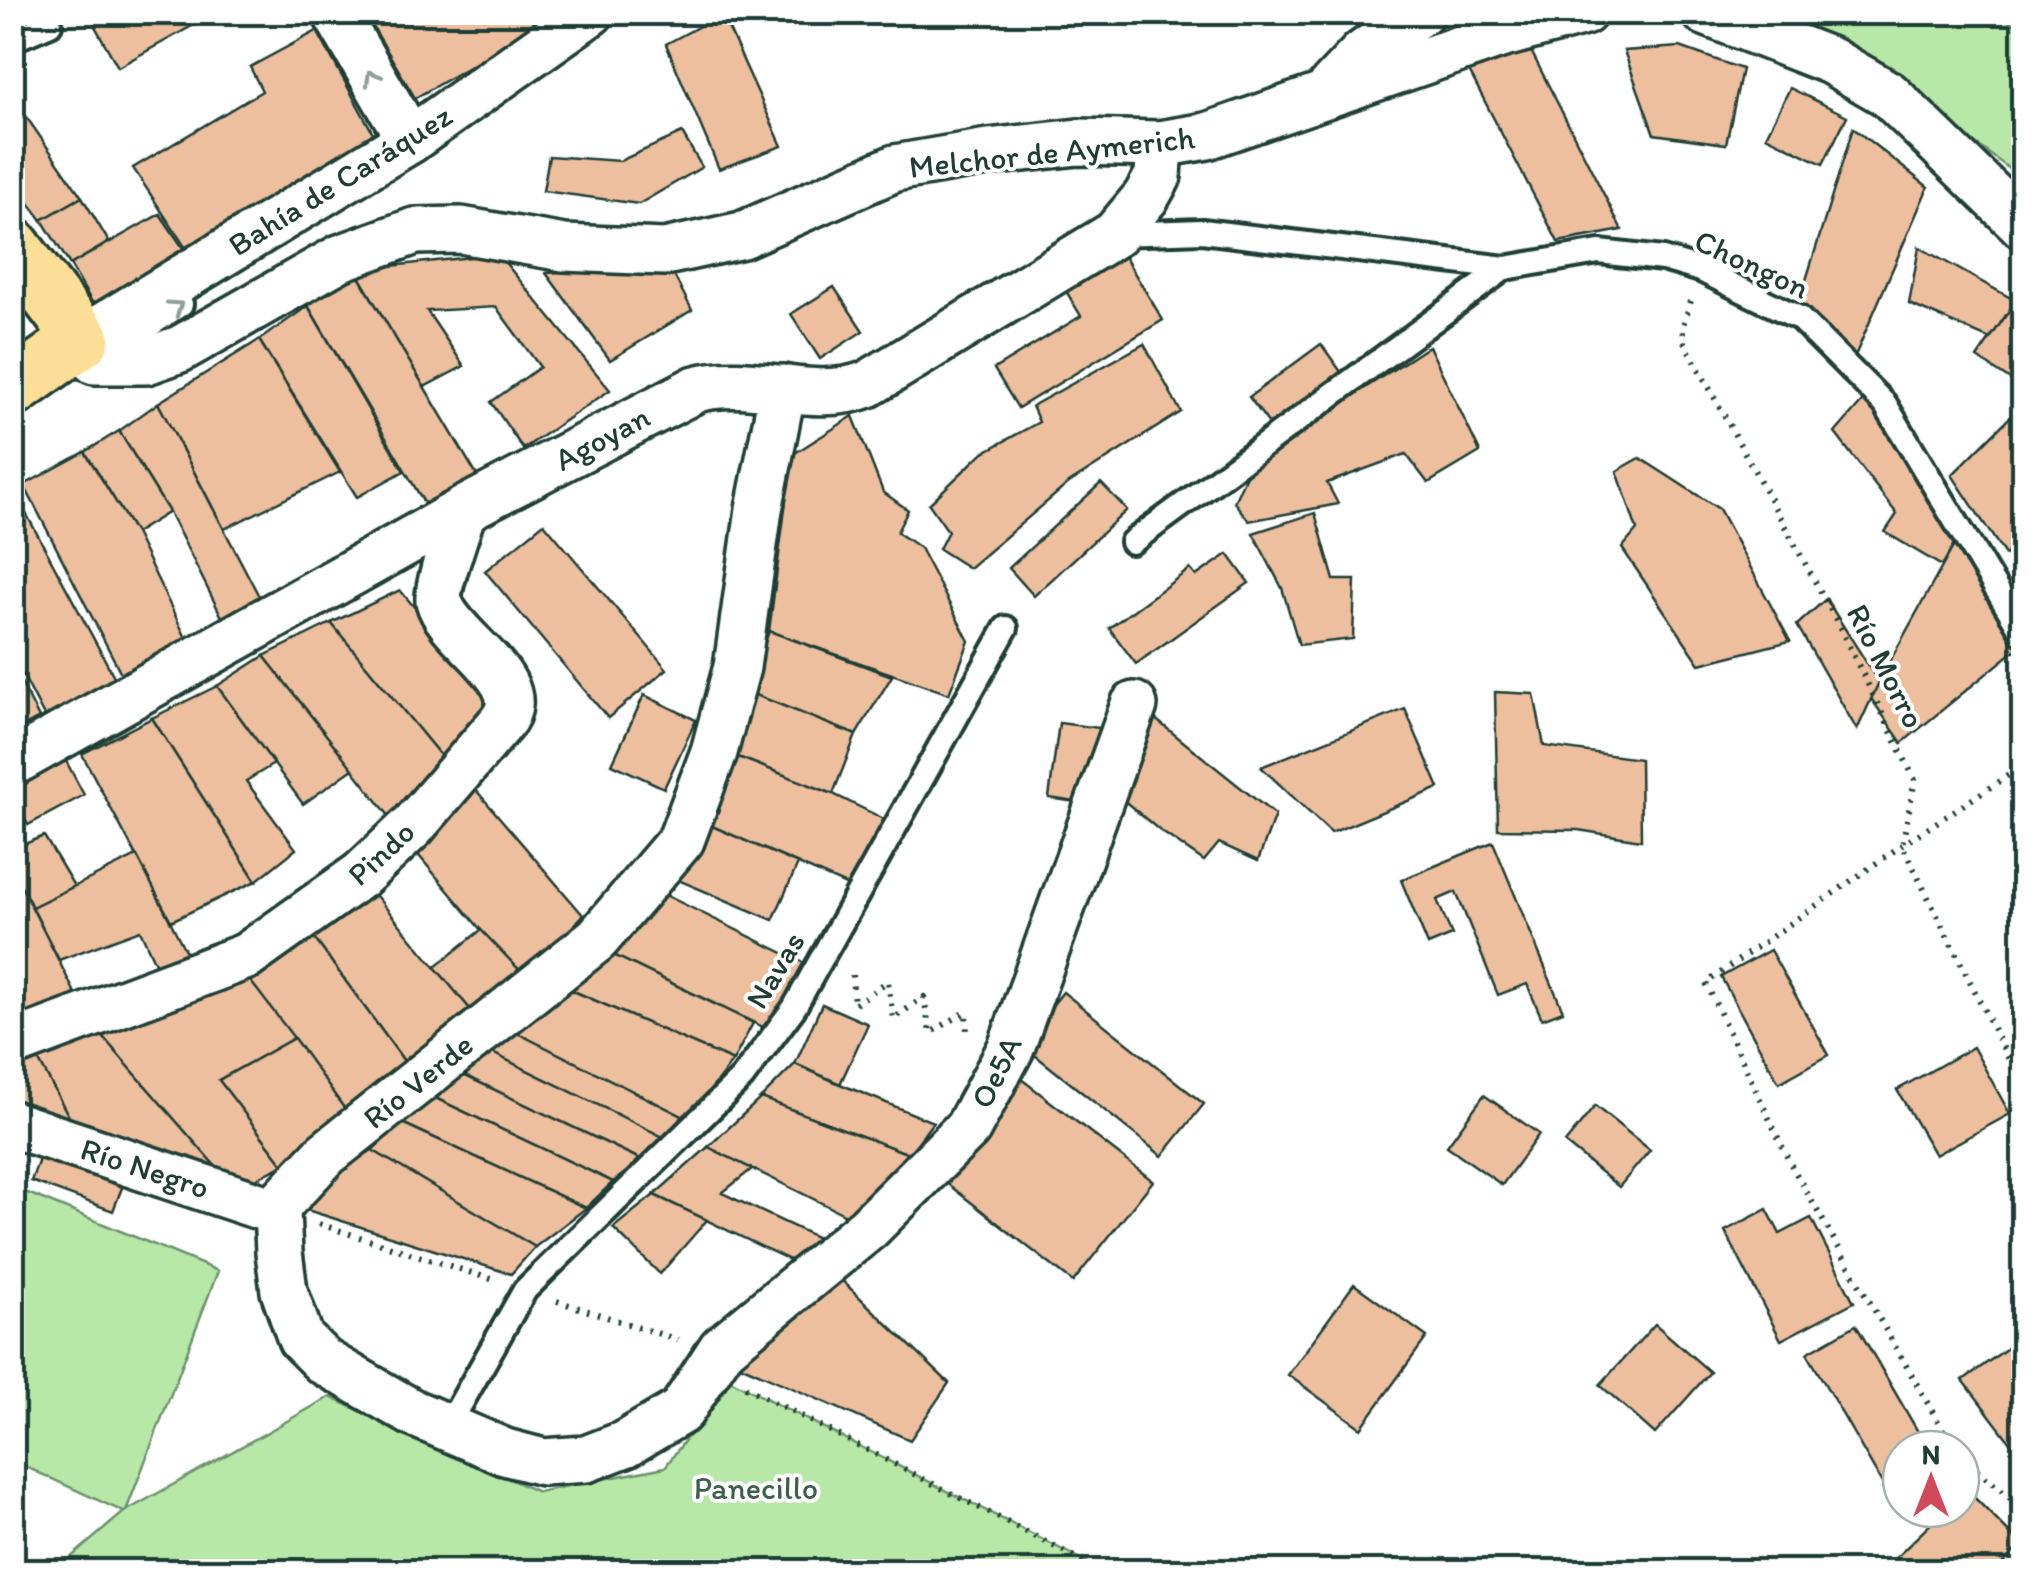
<svg xmlns="http://www.w3.org/2000/svg" width="2036" height="1584" viewBox="0 0 2036 1584" font-family="Itim,sans-serif">
<rect width="100%" height="100%" fill="#fff"/>
<filter id="ink" filterUnits="userSpaceOnUse"><feTurbulence type="fractalNoise" baseFrequency=".01" numOctaves="2"/><feDisplacementMap in="SourceGraphic" scale="20" xChannelSelector="R" yChannelSelector="G"/><feConvolveMatrix kernelMatrix="1 2 1 2 8 2 1 2 1" color-interpolation-filters="sRGB"/></filter>
<g filter="url(#ink)">
<g fill="#b8e8a7" stroke="#6c926e" stroke-width="2.5">
<path d="M1745 13H1992L2023 28V179L1879 72Z"/>
<path d="M13 1187 218 1271 126 1511 330 1397 538 1492 665 1467 730 1380 1104 1571H55L124 1512 13 1461Z"/>
</g>
<g fill="#eebf9e" stroke="#1f3d34" stroke-width="2.5">
<path d="M87 12H208L210 16 118 67Z"/>
<path d="M364 12H553L555 17 415 98Z"/>
<path d="M722 14 782 146 719 169 666 44Z"/>
<path d="M317 31 374 135 199 268 133 168 262 91 250 67Z"/>
<path d="M1527 43 1622 230 1558 242 1468 69Z"/>
<path d="M1680 47 1742 69 1726 144 1654 134 1624 51Z"/>
<path d="M1790 88 1847 116 1823 164 1766 136Z"/>
<path d="M25 115 82 197 42 220 12 181V121Z"/>
<path d="M1853 128 1928 187 1855 356 1798 306Z"/>
<path d="M682 133 702 167 639 204 543 191 549 156 620 161Z"/>
<path d="M82 197 109 242 70 265 42 220Z"/>
<path d="M160 214 198 270 111 321 93 304 70 265Z"/>
<path d="M1919 247 2016 301 1990 339 1909 304Z"/>
<path d="M1121 251 1163 320 1018 408 994 369 1081 316 1063 286Z"/>
<path d="M498 254 610 390 523 449 491 402 540 367 496 307 427 311 464 366 424 387 355 270Z"/>
<path d="M669 266 692 310 610 360 546 273Z"/>
<path d="M355 270 479 479 426 506 308 306Z"/>
<path d="M834 287 863 331 820 359 791 314Z"/>
<path d="M2023 290H2024V389L1977 358Z"/>
<path d="M308 306 404 471 357 497 259 340Z"/>
<path d="M259 340 340 472 224 529 158 403Z"/>
<path d="M1144 344 1181 412 1069 483 969 568 939 549 948 531 929 504 981 454 1039 422 1032 406Z"/>
<path d="M1321 344 1344 376 1272 428 1249 397Z"/>
<path d="M1429 346 1480 452 1428 483 1406 454 1327 483 1338 504 1249 521 1234 502 1252 462Z"/>
<path d="M1868 395 1963 529 1942 566 1885 532 1897 514 1835 433Z"/>
<path d="M158 403 262 602 224 621 169 512 119 431Z"/>
<path d="M2024 403V535L2005 555 1952 475Z"/>
<path d="M853 416 883 492 908 510 897 532 920 548 969 641 949 694 769 631 792 455Z"/>
<path d="M119 431 169 512 135 533 85 452Z"/>
<path d="M85 452 135 533 188 642 124 679 24 485Z"/>
<path d="M1640 458 1719 509 1790 641 1700 664 1622 548 1637 530 1617 471Z"/>
<path d="M1101 483 1127 510 1034 596 1009 568Z"/>
<path d="M14 491 118 684 45 718 12 654Z"/>
<path d="M1315 513 1334 580H1355L1353 639 1299 645 1282 588 1253 533Z"/>
<path d="M544 523 667 669 608 718 485 571Z"/>
<path d="M1963 529 2024 643 1902 743 1870 697Z"/>
<path d="M1228 554 1249 583 1136 664 1109 628 1190 569 1196 576Z"/>
<path d="M400 590 491 699 444 760 331 623Z"/>
<path d="M1826 599 1879 682 1857 730 1797 625Z"/>
<path d="M331 623 444 760 393 821 264 656Z"/>
<path d="M769 631 892 676 856 735 748 692Z"/>
<path d="M264 656 353 769 303 804 217 686Z"/>
<path d="M12 665 39 718 12 733Z"/>
<path d="M217 686 274 764 246 781 296 849 256 881 152 718Z"/>
<path d="M748 692 856 735 833 794 725 752Z"/>
<path d="M1495 692 1534 694 1544 746 1640 759 1641 840 1578 830 1498 829Z"/>
<path d="M644 695 696 720 664 788 612 764Z"/>
<path d="M1405 709 1439 788 1331 833 1261 767Z"/>
<path d="M1144 710 1275 815 1258 861 1219 843 1204 861 1159 830 1115 793Z"/>
<path d="M152 718 256 881 171 921 82 754Z"/>
<path d="M1059 723 1100 728 1089 804 1049 798Z"/>
<path d="M725 752 833 794 886 820 855 889 696 819Z"/>
<path d="M66 761 84 795 28 825 12 796V790Z"/>
<path d="M470 783 583 915 527 978 481 930 410 845Z"/>
<path d="M696 819 798 864 773 920 666 875Z"/>
<path d="M44 836 74 886 32 907 12 868V849Z"/>
<path d="M1493 842 1563 1011 1542 1019 1527 984 1498 995 1456 892 1437 900 1452 935 1428 945 1401 880Z"/>
<path d="M137 856 189 958 158 970 140 930 59 960 32 907Z"/>
<path d="M12 868 79 1001 12 1024Z"/>
<path d="M655 890 806 964 769 1030 605 951Z"/>
<path d="M372 891 476 1016 412 1072 314 938Z"/>
<path d="M481 930 527 978 476 1016 435 967Z"/>
<path d="M314 938 412 1072 349 1115 242 970Z"/>
<path d="M1770 950 1829 1055 1779 1083 1721 977Z"/>
<path d="M605 951 753 1023 733 1061 571 990Z"/>
<path d="M242 970 294 1038 219 1080 284 1165 235 1189 96 1029Z"/>
<path d="M571 990 733 1061 688 1119 517 1033Z"/>
<path d="M1063 992 1204 1104 1162 1156 1021 1044Z"/>
<path d="M822 1004 868 1024 840 1084 795 1064Z"/>
<path d="M96 1029 235 1189 81 1139 34 1052Z"/>
<path d="M517 1033 688 1119 669 1140 486 1050Z"/>
<path d="M294 1038 349 1115 284 1165 219 1080Z"/>
<path d="M1973 1047 2010 1114 1935 1155 1897 1090Z"/>
<path d="M486 1050 669 1140 642 1160 457 1072Z"/>
<path d="M34 1052 81 1139 12 1115V1062Z"/>
<path d="M795 1064 840 1084 933 1122 909 1154 761 1098Z"/>
<path d="M457 1072 642 1160 613 1182 433 1097Z"/>
<path d="M1020 1078 1153 1181 1073 1282 940 1178Z"/>
<path d="M1484 1095 1539 1134 1502 1185 1447 1146Z"/>
<path d="M433 1097 613 1182 586 1208 402 1123Z"/>
<path d="M761 1098 909 1154 852 1218 708 1147Z"/>
<path d="M1595 1106 1650 1150 1619 1187 1565 1143Z"/>
<path d="M402 1123 586 1208 535 1247 372 1150Z"/>
<path d="M708 1147 752 1169 722 1193 820 1239 802 1266 654 1195Z"/>
<path d="M372 1150 535 1247 511 1274 291 1205Z"/>
<path d="M41 1154 123 1185 113 1211 31 1181Z"/>
<path d="M654 1195 707 1220 660 1274 613 1228Z"/>
<path d="M1767 1209 1780 1234 1811 1218 1854 1302 1781 1340 1725 1231Z"/>
<path d="M830 1269 949 1383 910 1440 738 1364Z"/>
<path d="M1354 1284 1427 1337 1361 1428 1288 1375Z"/>
<path d="M1655 1324 1710 1372 1655 1434 1600 1385Z"/>
<path d="M1856 1325 1928 1449H1901V1482L1886 1490 1807 1353Z"/>
<path d="M2024 1336V1444L2016 1450 1963 1380Z"/>
<path d="M1966 1489 2021 1545 1994 1572H1881L1946 1509H1961V1494Z"/>
</g>
<g fill="none" stroke-linecap="round" stroke-linejoin="round">
<defs>
<g id="service">
<path d="M12 40 50 24"/>
<path d="M1119 234 1202 231 1505 268 1599 252 1663 259 1701 270 1799 318 1885 404 2024 635"/>
<path d="M103 356 181 304"/>
<path d="M1132 542 1505 268"/>
<path d="M447 1428 525 1290 742 1078 794 1008 1006 628"/>
</g>
<g id="minor">
<path d="M335 12 410 140"/>
<path d="M591 12 410 140 82 339 95 361H146L180 349 340 258 415 231 461 230 564 248 665 252 742 235 895 168 988 152 1078 142 1160 144 1207 136 1500 35 1584 12"/>
<path d="M1705 12 1831 61 1888 94 2024 226"/>
<path d="M1332 86 1362 54 1421 12"/>
<path d="M783 388 759 509 737 667 714 752 681 840 597 939 326 1154 281 1202 277 1212 279 1252 284 1291 301 1339 323 1361 413 1413 505 1452 543 1462 586 1459 625 1444 681 1411 722 1348 868 1228 968 1128 1011 1048 1134 705"/>
<path d="M12 763 469 507 696 389C753 373 813 406 868 384L1115 234 1146 197 1158 176 1160 144"/>
<path d="M12 1044 247 956 362 874 413 826 501 723C536 681 449 640 439 601 436 588 458 528 463 511"/>
<path d="M12 1124 277 1212"/>
</g>
<path id="primary" d="M12 246 82 339 12 389"/>
</defs>
<use href="#service" stroke="#1f3d34" stroke-width="30"/>
<use href="#minor" stroke="#1f3d34" stroke-width="52"/>
<use href="#primary" stroke="#1f3d34" stroke-width="62"/>
<g stroke="#1f3d34" stroke-width="6" stroke-dasharray="2.5 8" stroke-linecap="butt">
<path d="M1691 301 1683 325V340L1835 618 1915 780 1902 845 2024 1090"/>
<path d="M852 975 854 1005 888 981 893 1019 924 997 930 1033 966 1012 967 1033"/>
<path d="M319 1224 497 1281"/>
<path d="M557 1301 678 1340"/>
<path d="M745 1387 1104 1572"/>
<path d="M1954 1449 1790 1163 1706 983 1902 845 2024 765"/>
<path d="M1961 1456 2024 1510"/>
</g>
<use href="#service" stroke="#fff" stroke-width="22"/>
<use href="#minor" stroke="#fff" stroke-width="45"/>
<use href="#primary" stroke="#fdde96" stroke-width="55"/>
</g>
<defs><path id="oneway-chevron" d="M-2-3.5L2.5 0L-2 3.5" fill="none" stroke-width="1.6" stroke-linecap="round" stroke-linejoin="round" transform="scale(2.5)"/></defs>
<g stroke="#8f9e9a">
<use href="#oneway-chevron" transform="translate(372 77) rotate(-120)"/>
<use href="#oneway-chevron" transform="translate(176 307) rotate(-34)"/>
</g>
</g>
<g text-anchor="middle" stroke-width="8" stroke-linejoin="round" paint-order="stroke">
<g font-size="32" fill="#1f3d34" stroke="#fff">
<text transform="translate(1052 152) rotate(-6)" y="11">Melchor de Aymerich</text>
<text transform="translate(340 180) rotate(-32)" y="11">Bahía de Caráquez</text>
<text transform="translate(1752 264) rotate(25)" y="11">Chongon</text>
<text transform="translate(602 438) rotate(-28)" y="11">Agoyan</text>
<text transform="translate(1886 666) rotate(63)" y="11">Río Morro</text>
<text transform="translate(381 853) rotate(-43)" y="11">Pindo</text>
<text transform="translate(775 970) rotate(-59)" y="11">Navas</text>
<text transform="translate(996 1072) rotate(-64)" y="11">Oe5A</text>
<text transform="translate(418 1081) rotate(-39)" y="11">Río Verde</text>
<text transform="translate(145 1168) rotate(18)" y="11">Río Negro</text>
</g>
<g font-size="32" fill="#3e5f4b" stroke="#fff">
<text x="756" y="1499">Panecillo</text>
</g>
</g>
<rect width="2036" height="1584" fill="none" stroke="#fff" stroke-width="50"/>
<rect x="25" y="25" width="1986" height="1534" fill="none" stroke="#1f3d34" stroke-width="4" filter="url(#ink)"/>
<g transform="translate(1931 1479)"><circle r="48" fill="#ffffff" stroke="#a5b1ae" stroke-width="2.5"/>
<path d="M0-8L18 38L0 25L-18 38Z" fill="#d1495b"/>
<text y="-15" font-size="28" font-weight="bold" text-anchor="middle" fill="#1f3d34">N</text>
</g>
</svg>
